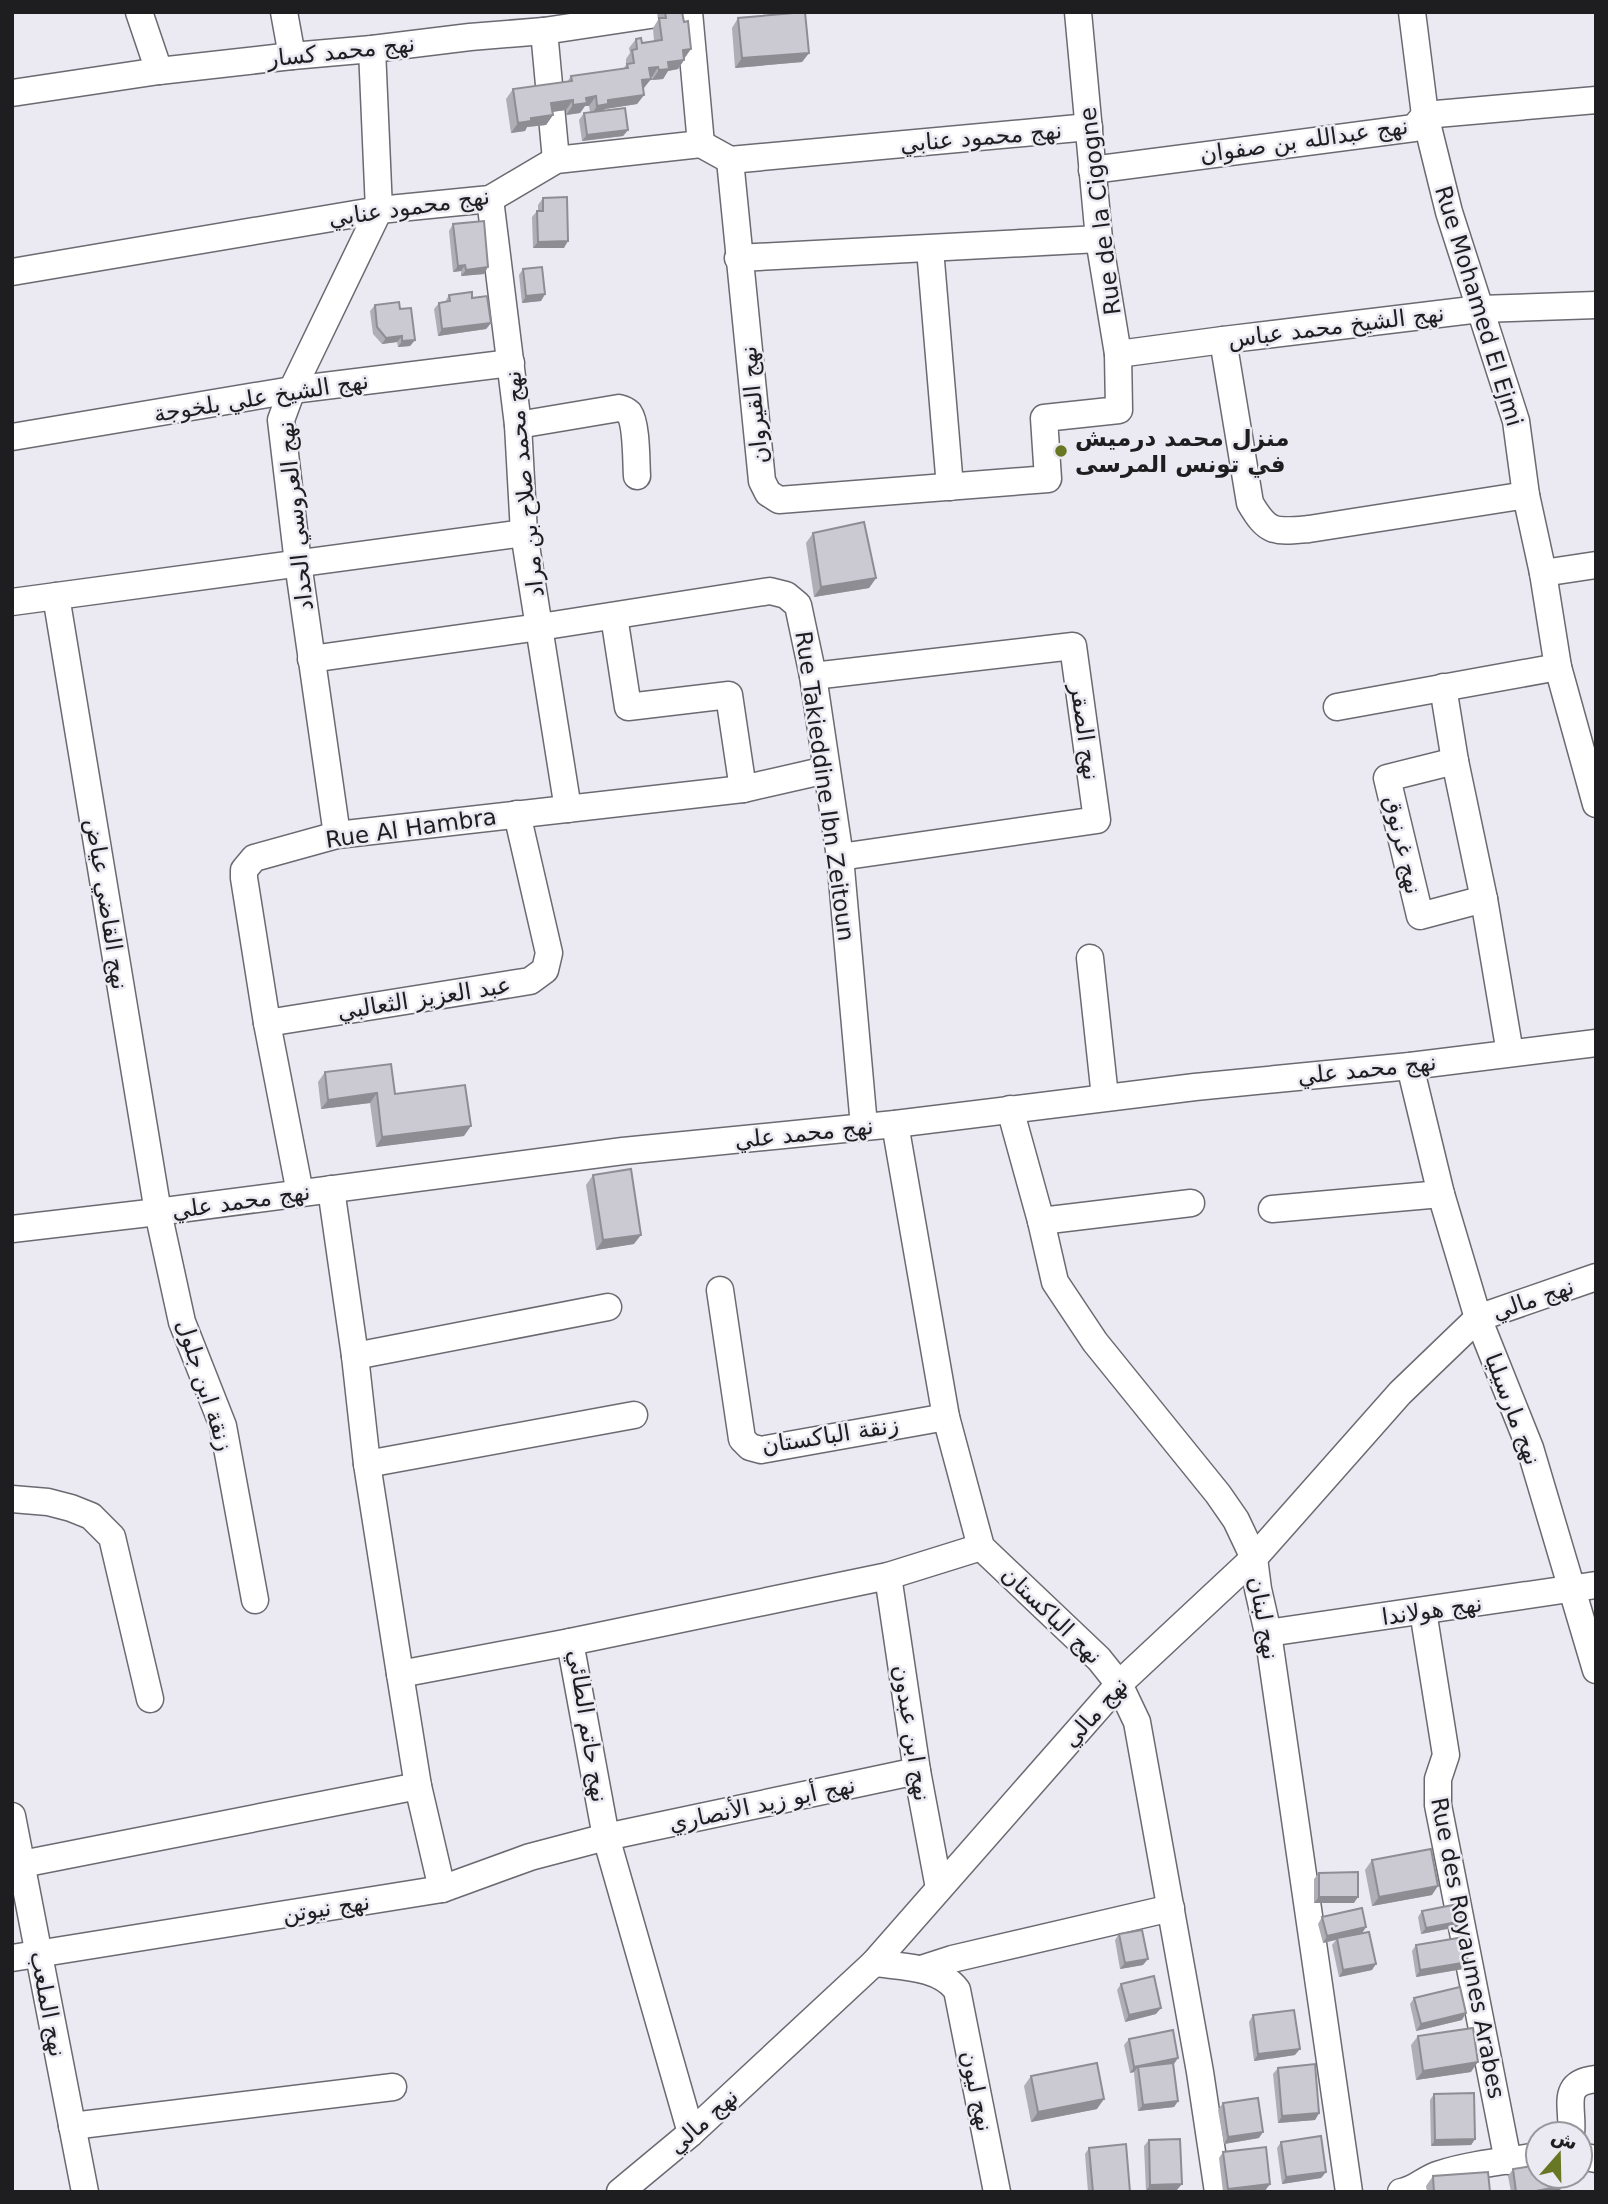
<svg xmlns="http://www.w3.org/2000/svg" width="1608" height="2204" viewBox="0 0 1608 2204" font-family="'DejaVu Sans',Cairo,sans-serif">
<rect width="100%" height="100%" fill="#ebe9f2"/>
<g fill="none" stroke-linecap="round" stroke-linejoin="round">
<defs>
<g id="minor">
<path d="M139 12 159 71"/>
<path d="M284 12 292 56"/>
<path d="M689 12 701 144"/>
<path d="M1412 12 1425 115 1449 212 1516 421 1526 495 1543 573 1558 667 1596 804"/>
<path d="M544 31 556 160"/>
<path d="M12 93 159 71 292 56 372 49 470 37 544 31 670 12"/>
<path d="M730 160 762 481 768 493 779 500 1048 479 1044 418 1119 410 1118 354 1099 239 1078 12"/>
<path d="M1092 170 1414 128 1425 115 1596 100"/>
<path d="M490 199 518 425 524 533 568 809"/>
<path d="M930 249 950 487"/>
<path d="M738 258 1099 239"/>
<path d="M12 272 379 210 490 199 556 160 701 144 730 160 1089 127"/>
<path d="M1223 340 1250 503C1268 534 1275 532 1309 529L1526 495"/>
<path d="M1118 354 1223 340 1480 309 1596 305"/>
<path d="M518 425 619 408C623 409 626 410 629 413 637 424 636 462 637 476"/>
<path d="M12 437 292 390 511 363"/>
<path d="M1543 573 1596 565"/>
<path d="M56 596 158 1212 182 1322 223 1426 255 1600"/>
<path d="M12 602 524 533"/>
<path d="M614 616 628 707 729 695 743 789"/>
<path d="M311 659 540 627 770 591 786 595 798 605 813 676 840 857 864 1126"/>
<path d="M813 676 1073 646 1097 820 840 857"/>
<path d="M1443 687 1455 761 1484 899 1510 1053"/>
<path d="M1337 707 1558 667"/>
<path d="M1455 761 1387 778 1420 916 1484 899"/>
<path d="M337 835 298 563 281 420 292 390 379 210 372 49"/>
<path d="M1090 958 1105 1097"/>
<path d="M267 1023 530 981 545 970 549 953 517 814"/>
<path d="M1410 1066 1441 1194 1478 1318 1530 1448 1596 1670"/>
<path d="M1010 1109 1041 1221 1055 1282 1095 1342 1218 1494 1236 1520 1254 1558 1258 1589 1268 1633 1349 2192"/>
<path d="M895 1124 946 1417 981 1547 1099 1659 1119 1684 1137 1722 1200 2072 1218 2192"/>
<path d="M331 1189 355 1356 367 1464 400 1674 418 1786 442 1889"/>
<path d="M300 1193 267 1023 244 878V870L254 858 337 835 743 789 826 770"/>
<path d="M1272 1209 1441 1194"/>
<path d="M1041 1221 1191 1203"/>
<path d="M12 1229 149 1213 623 1151 895 1124 1195 1087 1410 1066 1596 1043"/>
<path d="M720 1290 742 1439 750 1447 761 1450 946 1417"/>
<path d="M355 1356 608 1307"/>
<path d="M367 1464 634 1415"/>
<path d="M12 1499 48 1502 71 1508 91 1516 112 1537 150 1699"/>
<path d="M888 1576 917 1771 939 1888"/>
<path d="M1423 1611 1446 1755 1438 1779V1805L1508 2161"/>
<path d="M1268 1633 1596 1585"/>
<path d="M400 1674 570 1642"/>
<path d="M12 1816 85 2192"/>
<path d="M22 1864 418 1786"/>
<path d="M12 1958 442 1889 530 1857 606 1837 917 1771"/>
<path d="M874 1963C902 1967 939 1966 957 1990L997 2192"/>
<path d="M921 1969 952 1959 1171 1908"/>
<path d="M72 2126 393 2087"/>
<path d="M691 2133 606 1837 570 1642 888 1576 981 1547"/>
<path d="M1571 2134C1574 2107 1559 2083 1596 2079"/>
<path d="M1580 2156 1596 2159"/>
<path d="M620 2192 691 2133 874 1963 1119 1684 1254 1558 1400 1393 1478 1318 1596 1277"/>
<path d="M1401 2192C1416 2190 1425 2178 1440 2174 1471 2164 1506 2161 1538 2156"/>
</g>
</defs>
<use href="#minor" stroke="#6c6971" stroke-width="29"/>
<use href="#minor" stroke="#fff" stroke-width="26"/>
</g>
<g fill="#afadb5">
<path d="M657 12H682L684 60 678 69 668 71 663 79 652 80V77H650L651 79 643 88 644 95 637 104 605 109 603 111 628 130 623 136 582 141 579 120 584 113 590 112 589 106H585L580 113 566 115V110L552 112 553 115 546 125 527 127 525 131 511 133 506 99 513 89 567 82 571 76 623 69 626 65V59L630 53 629 48 636 39 642 43 654 41 653 28 658 20Z"/>
<path d="M738 18 809 53 802 62 735 68 732 28Z"/>
<path d="M543 198 564 248H533L532 217 537 211H538V205Z"/>
<path d="M453 224 484 274 461 276V271L453 272 449 231Z"/>
<path d="M523 269 545 294 541 301 522 303 519 275Z"/>
<path d="M449 295 472 298 491 323 486 329 438 336 434 309 439 303 445 302Z"/>
<path d="M375 305 400 309 415 340 410 346 398 347 397 342 382 344 373 334 370 311Z"/>
<path d="M813 533 876 578 869 588 814 597 806 543Z"/>
<path d="M325 1072 395 1094 464 1136 376 1147 370 1103 321 1109 318 1082Z"/>
<path d="M593 1175 634 1244 596 1250 586 1185Z"/>
<path d="M1372 1860 1432 1895 1372 1906 1365 1870Z"/>
<path d="M1319 1873 1354 1903H1314V1879Z"/>
<path d="M1422 1911 1462 1921 1457 1927 1421 1934 1418 1917Z"/>
<path d="M1322 1917 1366 1927 1362 1933 1372 1970 1339 1977 1332 1945 1336 1940 1323 1943 1318 1924Z"/>
<path d="M1119 1934 1143 1965 1120 1969 1115 1940Z"/>
<path d="M1416 1945 1463 1969 1416 1977 1412 1951Z"/>
<path d="M1121 1984 1156 2014 1125 2022 1117 1990Z"/>
<path d="M1414 1998 1462 2020 1416 2031 1410 2004Z"/>
<path d="M1253 2015 1295 2055 1254 2061 1249 2022Z"/>
<path d="M1418 2036 1471 2072 1416 2080 1411 2045Z"/>
<path d="M1129 2039 1173 2064 1178 2101 1174 2107 1138 2111 1134 2073V2072L1130 2073 1124 2045Z"/>
<path d="M1278 2068 1319 2113 1315 2120 1278 2123 1273 2074Z"/>
<path d="M1031 2076 1097 2109 1031 2122 1024 2086Z"/>
<path d="M1434 2094 1475 2139 1471 2145 1431 2146 1430 2100Z"/>
<path d="M1223 2103 1259 2138 1224 2144 1218 2110Z"/>
<path d="M1149 2140 1177 2190 1146 2191 1144 2146Z"/>
<path d="M1281 2142 1326 2172 1321 2178 1282 2184 1277 2148Z"/>
<path d="M1089 2148 1130 2192H1088L1085 2154Z"/>
<path d="M1223 2152 1265 2191 1223 2192 1219 2158Z"/>
<path d="M1513 2169 1562 2186 1559 2192H1511L1508 2176Z"/>
<path d="M1433 2176 1490 2192H1427L1426 2186Z"/>
</g>
<g fill="#8e8d93">
<path d="M691 49 684 59 683 50Z"/>
<path d="M809 53 802 62 735 68 742 58Z"/>
<path d="M684 60 678 69 668 71 663 79 652 80 659 70 668 62Z"/>
<path d="M658 67 652 77 643 78 649 68Z"/>
<path d="M651 79 644 88 635 89 642 80Z"/>
<path d="M644 95 637 104 605 109 601 114 591 115 597 106 608 100Z"/>
<path d="M596 96 589 106H585L580 113 566 115 573 105 586 98Z"/>
<path d="M573 100 566 110 544 113 551 103Z"/>
<path d="M553 115 546 125 527 127 525 131 511 133 518 123 531 118Z"/>
<path d="M628 130 623 136 582 141 587 135Z"/>
<path d="M568 241 564 248H533L538 242Z"/>
<path d="M465 265 461 271 453 272 458 266Z"/>
<path d="M488 267 484 274 461 276 466 270Z"/>
<path d="M545 294 541 301 522 303 526 296Z"/>
<path d="M491 323 486 329 438 336 442 329Z"/>
<path d="M402 336 397 342 382 344 386 338Z"/>
<path d="M415 340 410 346 398 347 402 341Z"/>
<path d="M876 578 869 588 814 597 821 587Z"/>
<path d="M377 1093 370 1103 321 1109 328 1100Z"/>
<path d="M471 1126 464 1136 376 1147 382 1137Z"/>
<path d="M641 1235 634 1244 596 1250 603 1240Z"/>
<path d="M1438 1886 1432 1895 1372 1906 1379 1897Z"/>
<path d="M1319 1897H1358L1354 1903H1314Z"/>
<path d="M1462 1921 1457 1927 1421 1934 1426 1928Z"/>
<path d="M1366 1927 1362 1933 1323 1943 1327 1936Z"/>
<path d="M1148 1959 1143 1965 1120 1969 1125 1963Z"/>
<path d="M1468 1962 1463 1969 1416 1977 1420 1970Z"/>
<path d="M1376 1964 1372 1970 1339 1977 1343 1970Z"/>
<path d="M1161 2008 1156 2014 1125 2022 1129 2015Z"/>
<path d="M1466 2013 1462 2020 1416 2031 1421 2024Z"/>
<path d="M1300 2049 1295 2055 1254 2061 1258 2054Z"/>
<path d="M1178 2058 1174 2064 1138 2067 1134 2072 1130 2073 1134 2067Z"/>
<path d="M1478 2062 1471 2072 1416 2080 1423 2071Z"/>
<path d="M1104 2099 1097 2109 1031 2122 1038 2112Z"/>
<path d="M1178 2101 1174 2107 1138 2111 1143 2105Z"/>
<path d="M1319 2113 1315 2120 1278 2123 1282 2116Z"/>
<path d="M1263 2132 1259 2138 1224 2144 1228 2137Z"/>
<path d="M1475 2139 1471 2145 1431 2146 1435 2140Z"/>
<path d="M1326 2172 1321 2178 1282 2184 1286 2177Z"/>
<path d="M1182 2184 1177 2190 1146 2191 1150 2185Z"/>
<path d="M1270 2184 1265 2191 1225 2192 1228 2189Z"/>
<path d="M1562 2186 1559 2192H1531Z"/>
</g>
<g fill="#cbc9d2" stroke="#8e8d93" stroke-width="2">
<path d="M665 12H682L684 22 688 21 691 49 683 50 684 60 668 62 669 69 659 70 658 67 649 68 651 79 642 80 644 95 608 100V104L597 106 596 96 586 98 587 103 573 105V100L551 103 553 115 531 118V121L518 123 513 89 572 81 571 76 628 68 627 64 634 63 632 50 637 49 636 39 641 38 642 43 662 40 659 18H666Z"/>
<path d="M805 12 809 53 742 58 738 18Z"/>
<path d="M625 108 628 130 587 135 584 113Z"/>
<path d="M567 197 568 241 538 242 537 211H543V198Z"/>
<path d="M484 221 488 267 466 270 465 265 458 266 453 224Z"/>
<path d="M542 267 545 294 526 296 523 269Z"/>
<path d="M472 292V298L487 296 491 323 442 329 439 303 450 301 449 295Z"/>
<path d="M399 302 400 309 411 308 415 340 402 341V336L386 338 377 327 375 305Z"/>
<path d="M864 522 876 578 821 587 813 533Z"/>
<path d="M391 1064 395 1094 465 1085 471 1126 382 1137 377 1093 328 1100 325 1072Z"/>
<path d="M631 1169 641 1235 603 1240 593 1175Z"/>
<path d="M1431 1849 1438 1886 1379 1897 1372 1860Z"/>
<path d="M1358 1872V1897H1319V1873Z"/>
<path d="M1458 1904 1462 1921 1426 1928 1422 1911Z"/>
<path d="M1362 1908 1366 1927 1327 1936 1322 1917Z"/>
<path d="M1142 1930 1148 1959 1125 1963 1119 1934Z"/>
<path d="M1369 1932 1376 1964 1343 1970 1337 1938Z"/>
<path d="M1464 1937 1468 1962 1420 1970 1416 1945Z"/>
<path d="M1154 1976 1161 2008 1129 2015 1121 1984Z"/>
<path d="M1460 1987 1466 2013 1421 2024 1414 1998Z"/>
<path d="M1294 2010 1300 2049 1258 2054 1253 2015Z"/>
<path d="M1473 2028 1478 2062 1423 2071 1418 2036Z"/>
<path d="M1173 2030 1178 2058 1134 2067 1129 2039Z"/>
<path d="M1097 2063 1104 2099 1038 2112 1031 2076Z"/>
<path d="M1173 2063 1178 2101 1143 2105 1138 2067Z"/>
<path d="M1315 2064 1319 2113 1282 2116 1278 2068Z"/>
<path d="M1474 2093 1475 2139 1435 2140 1434 2094Z"/>
<path d="M1258 2098 1263 2132 1228 2137 1223 2103Z"/>
<path d="M1321 2136 1326 2172 1286 2177 1281 2142Z"/>
<path d="M1180 2139 1182 2184 1150 2185 1149 2140Z"/>
<path d="M1126 2144 1130 2192H1093L1089 2148Z"/>
<path d="M1266 2147 1270 2184 1228 2189 1223 2152Z"/>
<path d="M1538 2165V2176H1561L1562 2186 1531 2192H1516L1513 2169Z"/>
<path d="M1488 2172 1490 2192H1434L1433 2176Z"/>
</g>
<circle fill="#687724" stroke="#ebe9f2" stroke-width="2.5" cx="1061" cy="451" r="7"/>
<g text-anchor="middle" stroke-width="5" stroke-linejoin="round" paint-order="stroke">
<g font-size="23" fill="#1e1d20" stroke="#ebe9f2">
<text transform="translate(341 51) rotate(-6)" y="8">نهج محمد كسار</text>
<text transform="translate(981 137) rotate(-5)" y="8">نهج محمود عنابي</text>
<text transform="translate(1304 140) rotate(-8)" y="8">نهج عبدالله بن صفوان</text>
<text transform="translate(409 207) rotate(-8)" y="8">نهج محمود عنابي</text>
<text transform="translate(1100 211) rotate(-97)" y="8">Rue de la Cigogne</text>
<text transform="translate(1479 306) rotate(73)" y="8">Rue Mohamed El Ejmi</text>
<text transform="translate(1336 326) rotate(-7)" y="8">نهج الشيخ محمد عباس</text>
<text transform="translate(261 397) rotate(-9)" y="8">نهج الشيخ علي بلخوجة</text>
<text transform="translate(754 405) rotate(-96)" y="8">نهج القيروان</text>
<text transform="translate(524 484) rotate(-96)" y="8">نهج محمد صلاح بن مراد</text>
<text transform="translate(295 516) rotate(-96)" y="8">نهج العروسي الحداد</text>
<text transform="translate(1085 732) rotate(82)" y="8">نهج الصقر</text>
<text transform="translate(825 786) rotate(82)" y="8">Rue Takieddine Ibn Zeitoun</text>
<text transform="translate(411 828) rotate(-8)" y="8">Rue Al Hambra</text>
<text transform="translate(1403 845) rotate(77)" y="8">نهج غرنوق</text>
<text transform="translate(107 904) rotate(81)" y="8">نهج القاضي عياض</text>
<text transform="translate(424 998) rotate(-9)" y="8">عبد العزيز الثعالبي</text>
<text transform="translate(1367 1069) rotate(-6)" y="8">نهج محمد علي</text>
<text transform="translate(804 1133) rotate(-6)" y="8">نهج محمد علي</text>
<text transform="translate(241 1201) rotate(-8)" y="8">نهج محمد علي</text>
<text transform="translate(1533 1299) rotate(-19)" y="8">نهج مالي</text>
<text transform="translate(205 1385) rotate(72)" y="8">زنقة ابن جلول</text>
<text transform="translate(1513 1409) rotate(69)" y="8">نهج مارسيليا</text>
<text transform="translate(830 1435) rotate(-9)" y="8">زنقة الباكستان</text>
<text transform="translate(1432 1610) rotate(-8)" y="8">نهج هولاندا</text>
<text transform="translate(1052 1615) rotate(44)" y="8">نهج الباكستان</text>
<text transform="translate(1264 1618) rotate(80)" y="8">نهج لبنان</text>
<text transform="translate(1095 1712) rotate(-48)" y="8">نهج مالي</text>
<text transform="translate(588 1726) rotate(81)" y="8">نهج حاتم الطائي</text>
<text transform="translate(912 1733) rotate(81)" y="8">نهج ابن عبدون</text>
<text transform="translate(762 1804) rotate(-12)" y="8">نهج أبو زيد الأنصاري</text>
<text transform="translate(326 1908) rotate(-9)" y="8">نهج نيوتن</text>
<text transform="translate(1468 1948) rotate(79)" y="8">Rue des Royaumes Arabes</text>
<text transform="translate(48 2004) rotate(79)" y="8">نهج الملعب</text>
<text transform="translate(977 2091) rotate(78)" y="8">نهج ليون</text>
<text transform="translate(703 2121) rotate(-42)" y="8">نهج مالي</text>
</g>
<g font-size="23" font-weight="bold" fill="#1e1d20" stroke="#ebe9f2" text-anchor="start">
<text x="1075" y="446">منزل محمد درميش<tspan x="1075" dy="26">في تونس المرسى</tspan></text>
</g>
</g>
<rect width="1608" height="2204" fill="none" stroke="#1e1d20" stroke-width="28"/>
<g transform="translate(1559 2155) rotate(20)"><circle r="33" fill="#ebe9f2" stroke="#99979e" stroke-width="2"/>
<path d="M0-5L12 26L0 18L-12 26Z" fill="#687724"/>
<text y="-10" font-size="19" font-weight="bold" text-anchor="middle" fill="#1e1d20">ش</text>
</g>
</svg>
